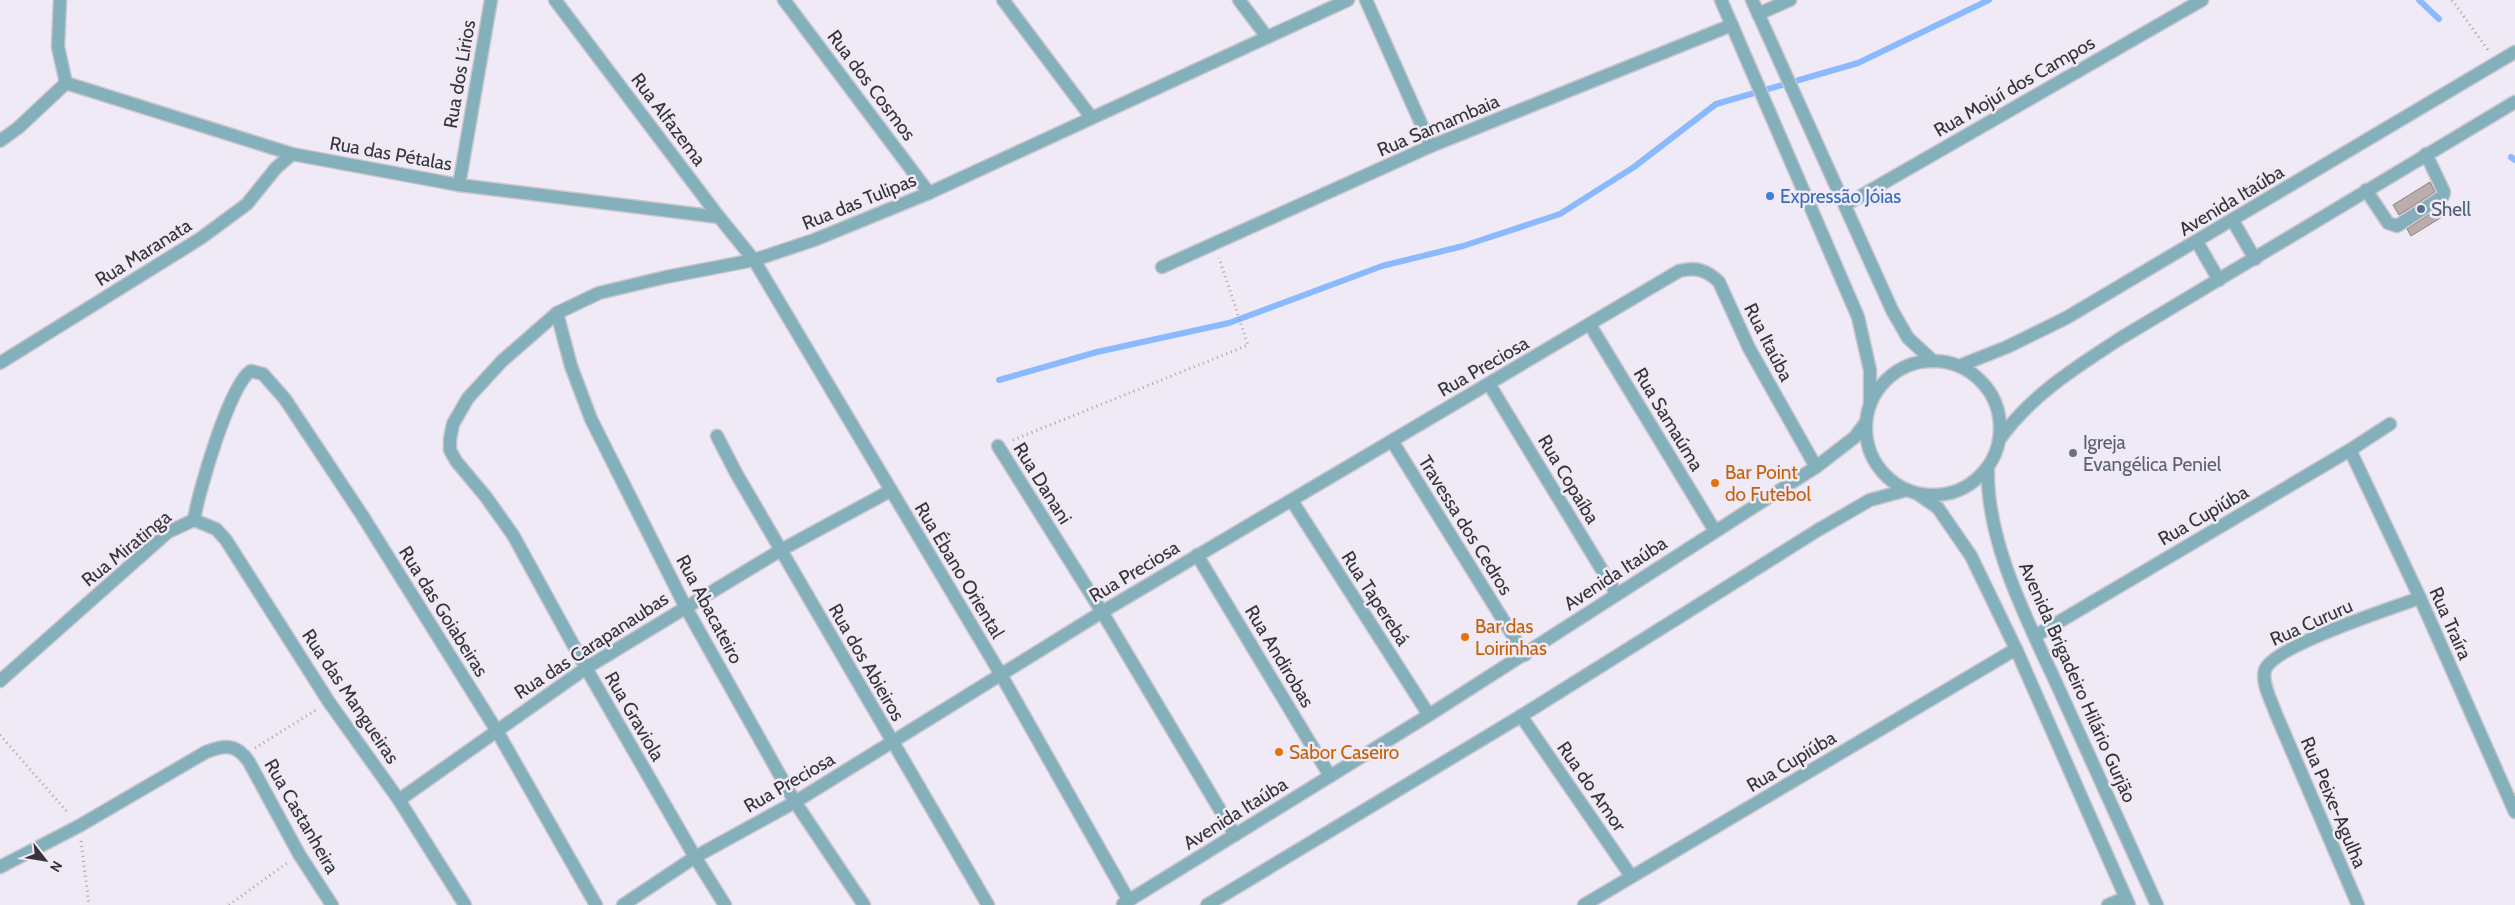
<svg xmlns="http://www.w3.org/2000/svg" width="2515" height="905" viewBox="0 0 2515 905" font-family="Cabin,sans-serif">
<rect width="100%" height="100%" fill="#efeaf5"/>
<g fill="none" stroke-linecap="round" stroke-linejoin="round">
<g stroke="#8bb9fe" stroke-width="6">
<path d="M2419 0 2439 19"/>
<path d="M2511 157 2515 160"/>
<path d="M999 380 1097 352 1229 323 1382 266 1463 246 1560 214 1634 167 1716 104 1858 63 1989 0"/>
</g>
</g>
<g fill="#baadab" stroke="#8d817e">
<path d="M2430 182 2435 192 2399 215 2393 205Z"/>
<path d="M2445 204 2450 212 2411 236 2407 229Z"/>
</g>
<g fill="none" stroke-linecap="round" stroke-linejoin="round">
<defs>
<g id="minor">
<path d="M60 0 58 47 66 83"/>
<path d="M555 0 719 217 754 260 1000 673 1129 901"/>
<path d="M784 0 929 193"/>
<path d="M1003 0 1091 117"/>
<path d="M1239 0 1267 37"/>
<path d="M1366 0 1431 146"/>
<path d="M1721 0 1858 317 1870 370V405"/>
<path d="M1752 0 1892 310 1908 338 1933 361"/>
<path d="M1758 14 1790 0"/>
<path d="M66 83 292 154 459 185 719 217"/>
<path d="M0 141 18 128 66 83"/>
<path d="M459 185 491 0"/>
<path d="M2366 190 2388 223 2397 226 2443 196 2444 192 2426 154"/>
<path d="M1845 205 2202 0"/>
<path d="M2233 221 2255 259"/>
<path d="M2197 242 2219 280"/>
<path d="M1162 267 1431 146 1732 25"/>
<path d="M557 313 571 366 591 419 685 606 795 802 864 905"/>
<path d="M1590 325 1715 531"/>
<circle cx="1933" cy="428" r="67"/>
<path d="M0 363 201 238 247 204 276 168 292 154"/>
<path d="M1959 366 2007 347 2066 318 2515 52"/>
<path d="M1489 384 1616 593"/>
<path d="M717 436 736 473 988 905"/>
<path d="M1999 440C2031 395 2075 368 2121 338L2515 102"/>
<path d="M1392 441 1525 655"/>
<path d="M998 446 1102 612 1235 835"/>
<path d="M2350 450 2420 598 2515 812"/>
<path d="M1988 467C1985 544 2032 629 2063 698 2094 767 2125 836 2157 905"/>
<path d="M1918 494 1938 508 1971 556 2016 649 2129 905"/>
<path d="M1292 501 1429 715"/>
<path d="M194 520C198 493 230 383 251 371L263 374 285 399 362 515 497 731 596 905"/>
<path d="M194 520 216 529 226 540 329 702 399 800 465 905"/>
<path d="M1197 555 1330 776"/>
<path d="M2035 636 2350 450 2390 424"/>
<path d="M0 681 168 532 194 520"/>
<path d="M1521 716 1631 876"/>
<path d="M399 800 586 668 781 550 890 491"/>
<path d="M0 867 79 826 206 752C225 745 236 743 249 762L299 854 332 905"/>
<path d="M1123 904 1429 715 1816 467 1855 437 1866 422"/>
<path d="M623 905 695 857 795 802 1102 612 1679 271C1696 267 1707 270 1719 282L1749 348 1816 467"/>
<path d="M725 905 695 857 586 668 513 535 486 497 456 461 450 450V439L453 424 468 398 502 361 557 313 599 293 666 277 754 260 814 240 929 193 1348 0"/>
<path d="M1207 905 1521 716 1818 530 1870 500 1907 490"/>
<path d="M1584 905 2016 649"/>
<path d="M2108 905 2125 898"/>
<path d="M2358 905 2276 714C2272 702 2261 683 2265 670 2273 646 2392 608 2420 598"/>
</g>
</defs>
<use href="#minor" stroke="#cac6cf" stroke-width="15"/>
<g stroke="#a7a3ab" stroke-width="3" stroke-dasharray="1 4" stroke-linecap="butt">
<path d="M2452 0 2488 50"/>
<path d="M1013 440 1248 345 1219 258"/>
<path d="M0 735 69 814"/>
<path d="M255 748 316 710"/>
<path d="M81 841 89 905"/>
<path d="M229 905 287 863"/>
</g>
<use href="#minor" stroke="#84b0bb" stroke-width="12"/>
</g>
<circle fill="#3f7fe0" stroke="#efeaf5" stroke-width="2" cx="1770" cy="196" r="5"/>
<circle fill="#5c6f8a" stroke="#efeaf5" stroke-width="2" cx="2421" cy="209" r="5"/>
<circle fill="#6b7280" stroke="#efeaf5" stroke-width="2" cx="2073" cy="453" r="5"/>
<g fill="#e8710a" stroke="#efeaf5" stroke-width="2">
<circle cx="1715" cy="483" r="5"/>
<circle cx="1465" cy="637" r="5"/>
<circle cx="1279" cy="752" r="5"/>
</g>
<g text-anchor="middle" stroke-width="5" stroke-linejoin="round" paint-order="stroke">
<g font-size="19" fill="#363439" stroke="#efeaf5">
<text transform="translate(459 74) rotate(-80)" y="7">Rua dos Lírios</text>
<text transform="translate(872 85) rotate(53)" y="7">Rua dos Cosmos</text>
<text transform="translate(2014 86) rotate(-30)" y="7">Rua Mojuí dos Campos</text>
<text transform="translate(669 119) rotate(53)" y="7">Rua Alfazema</text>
<text transform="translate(1438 125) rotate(-23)" y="7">Rua Samambaia</text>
<text transform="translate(391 153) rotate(10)" y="7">Rua das Pétalas</text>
<text transform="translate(2231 200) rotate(-31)" y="7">Avenida Itaúba</text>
<text transform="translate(859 201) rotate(-22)" y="7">Rua das Tulipas</text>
<text transform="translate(143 252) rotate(-32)" y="7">Rua Maranata</text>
<text transform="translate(1769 342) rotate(63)" y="7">Rua Itaúba</text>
<text transform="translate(1483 366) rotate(-30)" y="7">Rua Preciosa</text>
<text transform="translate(1669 419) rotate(59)" y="7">Rua Samaúma</text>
<text transform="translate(1569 479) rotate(59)" y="7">Rua Copaíba</text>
<text transform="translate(1043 483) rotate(58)" y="7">Rua Danani</text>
<text transform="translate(2203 515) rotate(-30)" y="7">Rua Cupiúba</text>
<text transform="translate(1466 525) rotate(58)" y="7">Travessa dos Cedros</text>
<text transform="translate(126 548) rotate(-39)" y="7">Rua Miratinga</text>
<text transform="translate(960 570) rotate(59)" y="7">Rua Ébano Oriental</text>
<text transform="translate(1134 571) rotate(-31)" y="7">Rua Preciosa</text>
<text transform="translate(1615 573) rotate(-33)" y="7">Avenida Itaúba</text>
<text transform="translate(1376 598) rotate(57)" y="7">Rua Taperebá</text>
<text transform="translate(710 609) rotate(62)" y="7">Rua Abacateiro</text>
<text transform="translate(444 611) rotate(58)" y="7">Rua das Goiabeiras</text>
<text transform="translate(2311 622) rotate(-24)" y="7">Rua Cururu</text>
<text transform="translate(2451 623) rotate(66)" y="7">Rua Traíra</text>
<text transform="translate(591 645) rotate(-33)" y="7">Rua das Carapanaubas</text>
<text transform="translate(1280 656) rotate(59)" y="7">Rua Andirobas</text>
<text transform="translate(867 662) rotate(60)" y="7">Rua dos Abieiros</text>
<text transform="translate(2078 682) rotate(66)" y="7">Avenida Brigadeiro Hilário Gurjão</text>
<text transform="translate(351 696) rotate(56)" y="7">Rua das Mangueiras</text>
<text transform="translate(635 716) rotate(60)" y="7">Rua Graviola</text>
<text transform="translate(1791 761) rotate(-31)" y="7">Rua Cupiúba</text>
<text transform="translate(789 782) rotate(-30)" y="7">Rua Preciosa</text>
<text transform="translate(1592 786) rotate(55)" y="7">Rua do Amor</text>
<text transform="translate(2334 802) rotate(67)" y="7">Rua Peixe-Agulha</text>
<text transform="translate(1235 813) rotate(-32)" y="7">Avenida Itaúba</text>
<text transform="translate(302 816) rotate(60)" y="7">Rua Castanheira</text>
</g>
<g font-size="19" fill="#366cbe" stroke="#efeaf5" text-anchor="start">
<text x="1780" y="203">Expressão Jóias</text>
</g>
<g font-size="19" fill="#4e5e75" stroke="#efeaf5" text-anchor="start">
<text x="2431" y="216">Shell</text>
</g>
<g font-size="19" fill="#5b616d" stroke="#efeaf5" text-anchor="start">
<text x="2083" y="449">Igreja<tspan x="2083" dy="22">Evangélica Peniel</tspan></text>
</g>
<g font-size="19" fill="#c56008" stroke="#efeaf5" text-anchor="start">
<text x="1725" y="479">Bar Point<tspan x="1725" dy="22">do Futebol</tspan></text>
<text x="1475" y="633">Bar das<tspan x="1475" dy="22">Loirinhas</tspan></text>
<text x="1289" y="759">Sabor Caseiro</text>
</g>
</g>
<g transform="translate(45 860) rotate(121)" stroke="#efeaf5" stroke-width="4" paint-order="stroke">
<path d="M0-4L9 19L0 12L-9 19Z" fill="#363439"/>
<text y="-8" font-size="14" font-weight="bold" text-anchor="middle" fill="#363439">N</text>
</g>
</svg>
